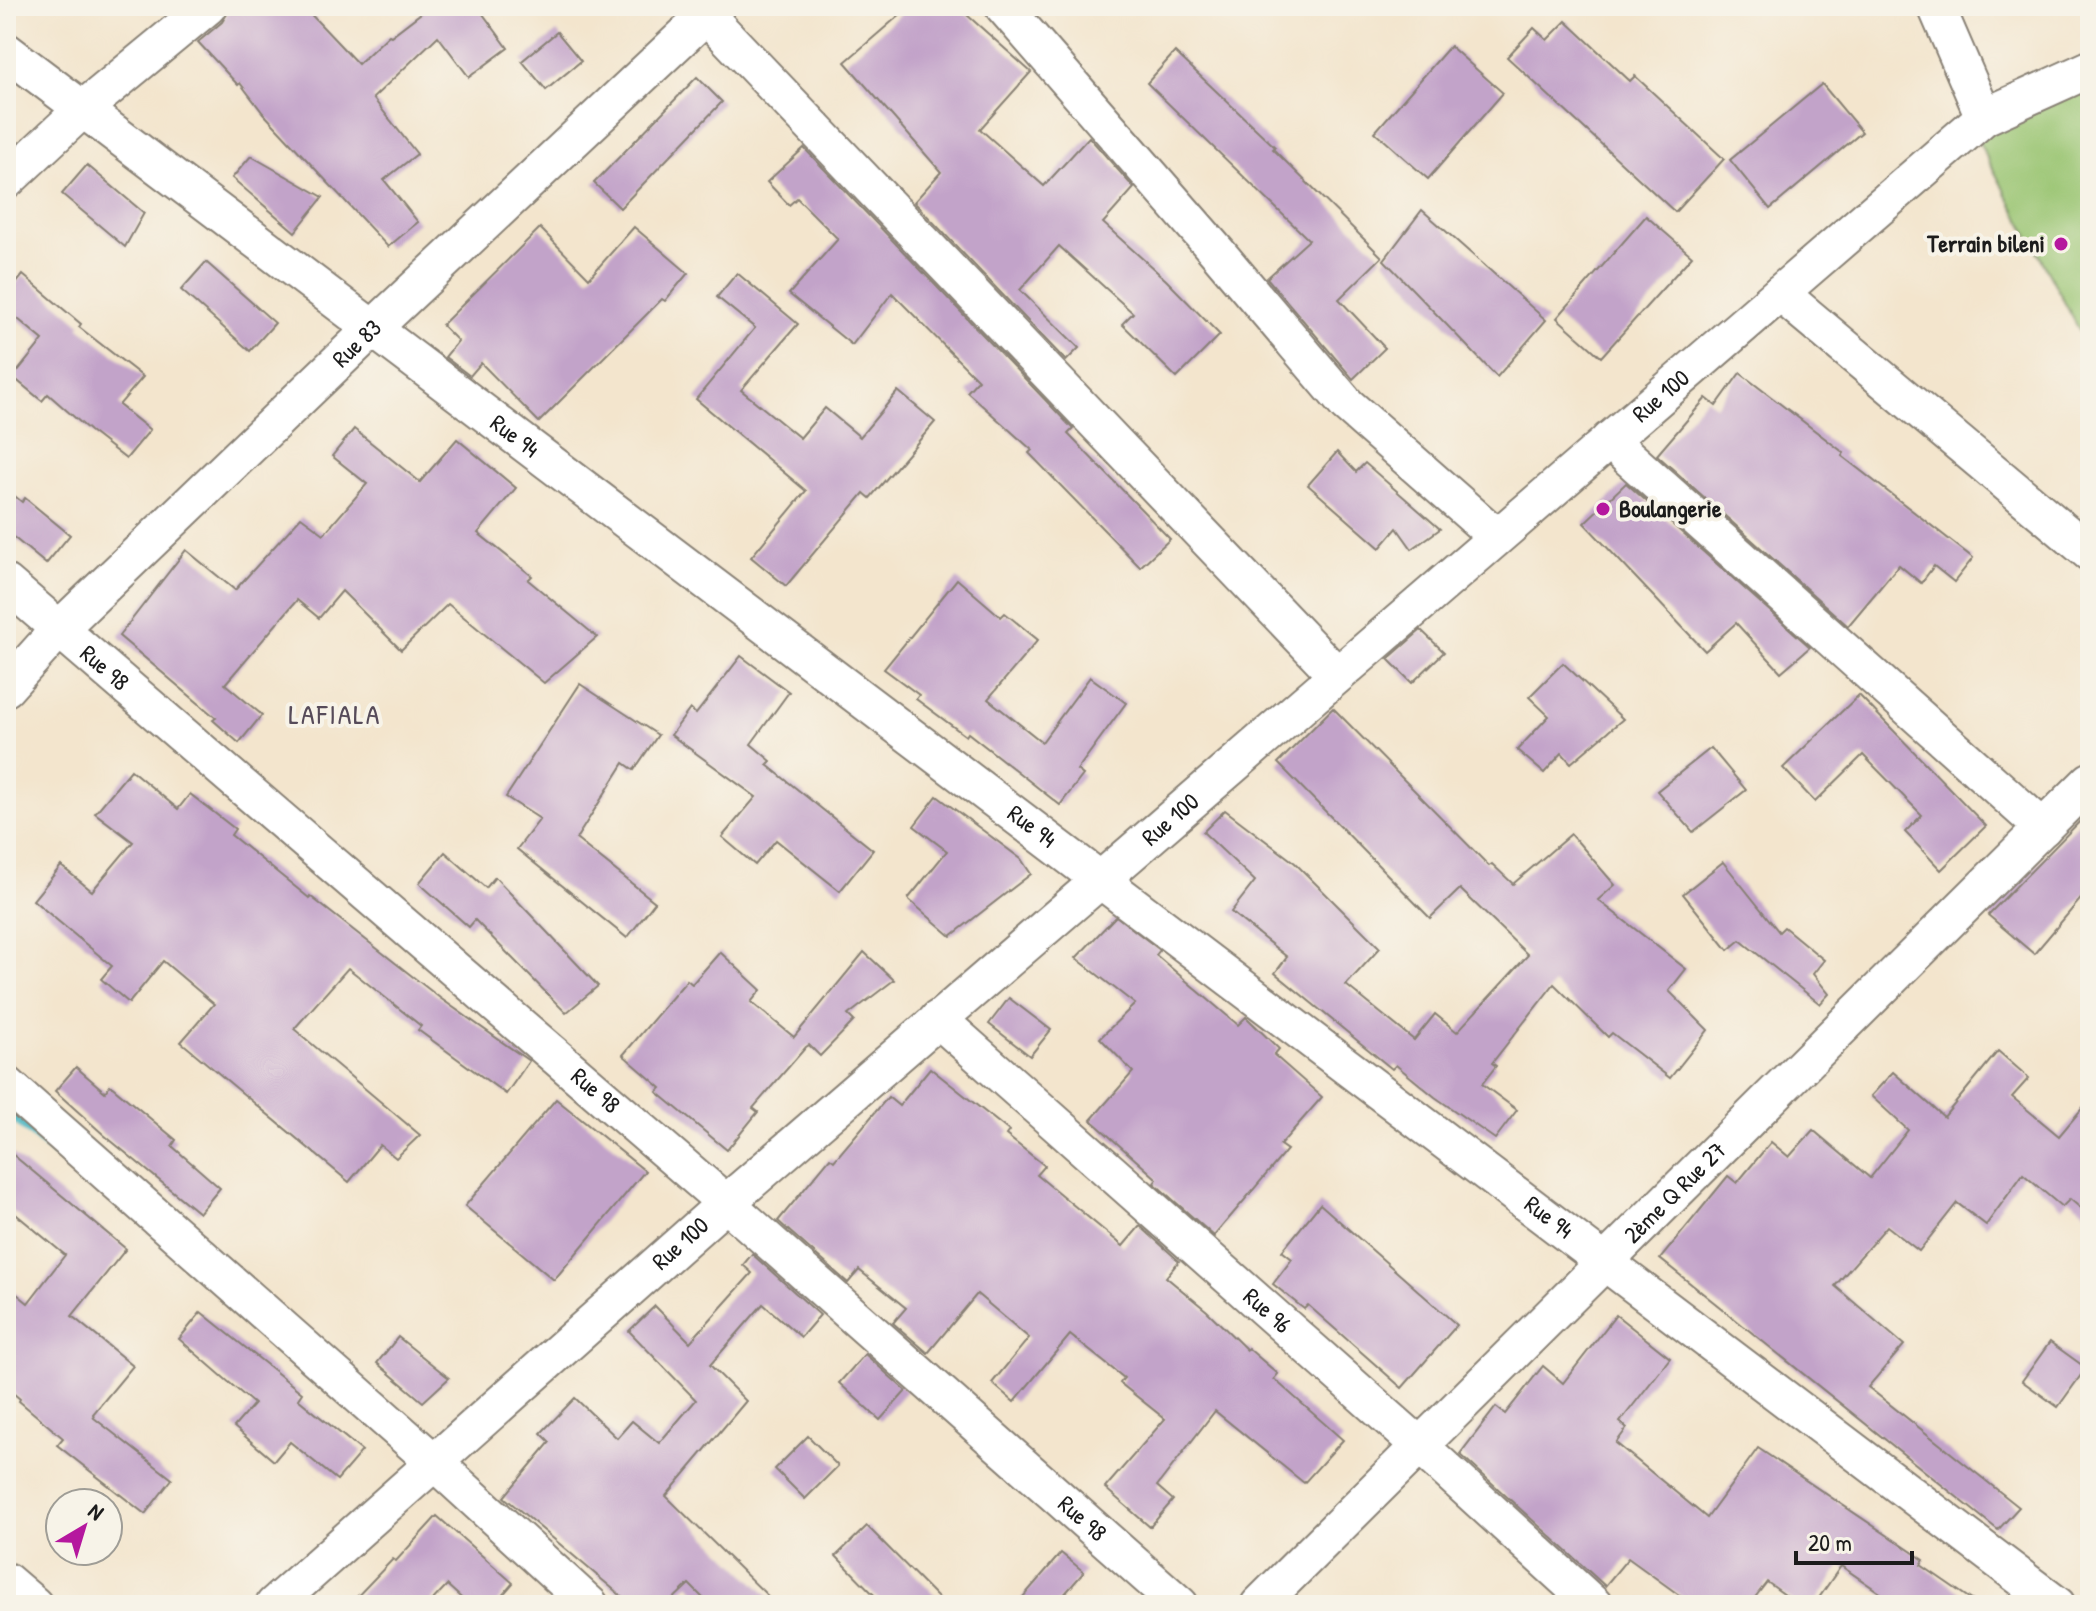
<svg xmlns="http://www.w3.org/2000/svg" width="2096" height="1611" viewBox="0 0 2096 1611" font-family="'Patrick Hand',sans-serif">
<rect width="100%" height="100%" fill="#f7f3e8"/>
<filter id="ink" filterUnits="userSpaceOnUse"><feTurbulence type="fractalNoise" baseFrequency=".0125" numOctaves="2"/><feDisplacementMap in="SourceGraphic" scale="16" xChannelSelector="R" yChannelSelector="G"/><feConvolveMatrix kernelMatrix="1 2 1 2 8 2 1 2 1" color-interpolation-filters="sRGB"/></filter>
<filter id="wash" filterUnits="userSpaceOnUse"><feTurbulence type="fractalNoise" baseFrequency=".006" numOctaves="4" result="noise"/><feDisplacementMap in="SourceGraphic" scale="32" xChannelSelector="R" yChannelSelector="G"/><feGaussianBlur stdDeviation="1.8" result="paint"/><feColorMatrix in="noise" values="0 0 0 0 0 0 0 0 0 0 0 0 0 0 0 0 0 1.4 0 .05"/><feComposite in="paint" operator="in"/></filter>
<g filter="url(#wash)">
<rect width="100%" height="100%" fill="#f3e5cd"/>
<path fill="#9ac572" stroke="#5b7047" stroke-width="2" d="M2090 86V350L1976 137Z"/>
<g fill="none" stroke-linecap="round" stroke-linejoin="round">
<path stroke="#4bb8c4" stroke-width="12" d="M6 1109 55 1151"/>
</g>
<g id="blocks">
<g fill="#c2a3c9">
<path d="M228 6H303L358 64 389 35 391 36 421 13 415 6H477L508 48 469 77 438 36 373 98 417 154 384 180 418 222 388 247 263 113 240 83 238 85 198 42 222 22 227 14Z"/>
<path d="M910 6H957L1031 72 980 129 1044 186 1089 137 1134 188 1103 223 1166 280 1220 335 1177 378 1122 324 1133 313 1059 246 1020 290 1079 348 1066 361 914 202 941 172 845 62Z"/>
<path d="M1566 21 1630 81 1635 76 1724 159 1675 212 1507 57 1534 28 1547 40Z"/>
<path d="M557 32 581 61 546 90 522 61Z"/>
<path d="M1450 46 1503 93 1428 179 1375 132Z"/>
<path d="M1175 52 1275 147 1273 149 1382 257 1339 299 1385 348 1353 379 1267 278 1309 240 1147 83Z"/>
<path d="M697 77 722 102 620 208 594 183Z"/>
<path d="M1822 84 1862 132 1770 209 1730 160Z"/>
<path d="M804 148 1073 429 1068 434 1170 539 1140 567 1029 453 1032 450 967 392 978 380 892 293 852 345 789 294 838 239 797 198 789 205 767 182Z"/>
<path d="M251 156 323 197 295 232 232 178Z"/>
<path d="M87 165 144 213 125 247 62 194Z"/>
<path d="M1422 210 1546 320 1497 377 1384 260Z"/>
<path d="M1646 216 1692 256 1601 357 1557 318Z"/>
<path d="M634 227 688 273 665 301 662 299 539 422 481 363 470 376 445 357 458 341 442 325 540 228 589 278Z"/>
<path d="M206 262 275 323 250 351 181 290Z"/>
<path d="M737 273 798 324 741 390 800 438 825 408 860 437 898 391 935 422 870 498 864 493 786 586 751 557 806 491 696 399 755 328 717 297Z"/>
<path d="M23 275 81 324 79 327 143 377 119 405 150 430 126 459 90 431 48 394 42 401 13 377 43 340 6 309V296Z"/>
<path d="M1740 373 1844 453 1842 456 1973 558 1954 582 1934 566 1921 583 1899 565 1848 626 1657 455 1706 398 1716 406Z"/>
<path d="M354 429 420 482 457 439 516 488 478 533 532 576 528 580 597 637 544 683 448 604 401 650 342 591 319 618 297 600 225 684 262 715 239 743 213 720 216 718 119 636 186 550 235 590 301 517 324 534 367 484 332 456Z"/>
<path d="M1337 452 1356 472 1365 463 1440 529 1412 549 1397 528 1380 548 1308 485Z"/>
<path d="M1626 483 1810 647 1781 672 1736 623 1705 651 1584 523Z"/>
<path d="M6 489 22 502 25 498 70 535 46 564 6 531Z"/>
<path d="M957 579 1001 617 1005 613 1038 640 988 699 1042 742 1090 677 1126 703 1077 770 1083 775 1060 805 968 733 966 736 916 699 919 695 884 669Z"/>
<path d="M1421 630 1444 652 1412 683 1388 659Z"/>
<path d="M741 656 789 692 751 744 771 761 767 765 873 850 840 891 776 840 755 865 722 837 756 797 671 735 690 709 696 714Z"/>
<path d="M1563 663 1623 719 1571 763 1562 753 1544 773 1517 750 1549 716 1529 697Z"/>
<path d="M580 684 658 735 634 770 624 763 576 839 655 902 627 938 517 849 540 819 506 797Z"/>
<path d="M1859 695 1986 826 1941 870 1905 832 1922 815 1863 755 1815 802 1783 768Z"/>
<path d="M1333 708 1489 866 1492 864 1513 884 1571 834 1615 885 1598 900 1686 969 1669 991 1708 1030 1670 1078 1612 1033 1608 1037 1554 984 1492 1063 1496 1066 1482 1084 1517 1110 1495 1139 1435 1097 1396 1065 1392 1069 1275 973 1287 957 1231 912 1255 881 1203 832 1225 810 1295 863 1380 948 1346 985 1414 1040 1435 1014 1457 1032 1528 955 1460 889 1430 918 1278 763Z"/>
<path d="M1711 748 1746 790 1693 832 1657 791Z"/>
<path d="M131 770 178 809 190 794 235 829 231 835 309 898 310 896 440 998 529 1061 506 1094 418 1030 421 1026 348 968 294 1029 420 1135 396 1158 380 1145 349 1182 181 1042 214 1004 163 961 129 1003 101 979 112 966 33 900 61 866 92 891 133 842 95 813Z"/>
<path d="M937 796 1021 859 1031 874 951 936 908 899 947 851 914 826Z"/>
<path d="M2090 811V888L2034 954 1988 915Z"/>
<path d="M445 852 486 888 495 877 598 986 566 1013 475 920 469 927 419 883Z"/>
<path d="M1723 862 1779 932 1784 927 1824 960 1813 974 1829 994 1820 1004 1740 940 1728 950 1683 894Z"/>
<path d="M1116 916 1160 950 1156 955 1238 1025 1246 1017 1279 1049 1274 1055 1322 1097 1280 1145 1287 1150 1214 1236 1154 1183 1157 1179 1091 1120 1133 1072 1100 1038 1135 1004 1076 958Z"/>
<path d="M720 952 761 990 751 1002 794 1037 864 952 894 980 848 1015 854 1021 820 1056 809 1045 806 1047 753 1108 758 1112 727 1150 657 1092 661 1088 623 1055 687 980 692 984Z"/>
<path d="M1009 998 1051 1030 1030 1056 989 1024Z"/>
<path d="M1998 1051 2029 1078 2012 1097 2059 1136 2090 1099V1216L2070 1199 2062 1207 2023 1174 1986 1225 1957 1203 1919 1251 1887 1226 1835 1286 1904 1345 1868 1387 2019 1507 1998 1530 1660 1259 1728 1176 1737 1183 1771 1142 1789 1157 1813 1130 1870 1178 1908 1130 1871 1096 1893 1072 1944 1117Z"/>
<path d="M76 1067 105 1092 110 1085 176 1140 172 1146 220 1188 199 1213 104 1135 55 1091Z"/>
<path d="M930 1068 1009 1131 1006 1135 1045 1166 1037 1175 1123 1246 1140 1226 1179 1261 1166 1277 1207 1311 1247 1350 1248 1348 1278 1374 1274 1379 1343 1440 1304 1483 1215 1411 1157 1486 1173 1500 1150 1527 1105 1488 1165 1419 1120 1383 1124 1378 1070 1335 1014 1402 992 1383 1029 1338 977 1294 928 1353 893 1323 906 1308 859 1270 848 1283 778 1221 830 1158 834 1161 888 1097 899 1106Z"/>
<path d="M556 1099 645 1171 554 1280 465 1206Z"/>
<path d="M6 1149 126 1249 72 1316 133 1366 93 1414 94 1418 172 1479 145 1514 57 1445 63 1438 19 1401 20 1399 6 1387V1285L28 1303 65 1255 6 1206Z"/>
<path d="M1320 1204 1457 1325 1402 1388 1308 1305 1304 1309 1273 1284 1292 1259 1282 1251Z"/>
<path d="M752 1254 820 1315 801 1337 763 1304 710 1365 746 1401 666 1496 777 1605H710L689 1584 667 1605H632L504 1497 550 1442 541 1433 575 1398 617 1438 632 1421 659 1443 696 1400 629 1331 655 1306 690 1342 752 1273 743 1265Z"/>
<path d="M201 1312 302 1393 298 1399 362 1451 337 1480 290 1442 274 1461 234 1427 254 1404 179 1339Z"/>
<path d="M1616 1315 1670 1358 1620 1422 1627 1428 1616 1443 1707 1518 1758 1448 1924 1560 1921 1565 1979 1605H1898L1841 1566 1814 1605H1799L1767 1582 1749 1605H1693L1628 1558 1605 1586 1460 1454 1496 1407 1505 1414 1543 1366 1563 1383Z"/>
<path d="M398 1337 449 1378 423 1402 377 1363Z"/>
<path d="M2050 1342 2086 1368 2058 1407 2022 1381Z"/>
<path d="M865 1354 906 1391 880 1420 839 1383Z"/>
<path d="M808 1436 838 1466 805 1499 775 1469Z"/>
<path d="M437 1516 513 1583 494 1605H469L447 1585 428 1605H349L393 1559 396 1561Z"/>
<path d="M867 1526 945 1605H884L836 1556Z"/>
<path d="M1061 1553 1084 1572 1055 1605H1016Z"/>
</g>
</g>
</g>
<g filter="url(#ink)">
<use href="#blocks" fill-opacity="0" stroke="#888074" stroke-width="2"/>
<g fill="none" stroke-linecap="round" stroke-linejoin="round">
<defs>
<g id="street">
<path d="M1003 6 1218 253 1347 405 1497 537"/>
<path d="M1936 6 1984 117"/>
<path d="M706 15 1337 675"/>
<path id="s1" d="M6 51C689 570 1377 1083 2057 1605"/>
<path d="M6 181 83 109 208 6"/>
<path d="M1780 293 2090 553"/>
<path d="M1609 440 2043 828"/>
<path id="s2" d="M6 583 726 1203 1180 1605"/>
<path id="s3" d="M6 688 59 629 373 328 716 6"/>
<path id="s4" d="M938 1019 1420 1446 1594 1605"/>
<path d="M6 1084 434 1462 590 1605"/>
<path d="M6 1581 34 1605"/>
<path id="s5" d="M274 1605 726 1203 1984 117 2090 69"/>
<path id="s6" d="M1259 1605 2090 781"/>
</g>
</defs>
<use href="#street" stroke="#888074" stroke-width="40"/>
<use href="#street" stroke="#fff" stroke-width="36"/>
</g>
</g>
<g fill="#b5179e" stroke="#f7f3e8" stroke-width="3">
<circle cx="2061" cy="244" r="8"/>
<circle cx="1603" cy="509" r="8"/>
</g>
<g text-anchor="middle" stroke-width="8" stroke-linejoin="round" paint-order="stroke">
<g font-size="24" font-weight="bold" fill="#1c1c1c" stroke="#f7f3e8" text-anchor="end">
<text x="2045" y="252">Terrain bileni</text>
<text x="1619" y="517" text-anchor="start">Boulangerie</text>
</g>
<g font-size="24" fill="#1c1c1c" stroke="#f7f3e8">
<text dy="8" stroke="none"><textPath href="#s3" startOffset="492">Rue 83</textPath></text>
<text dy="8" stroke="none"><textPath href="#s5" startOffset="1840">Rue 100</textPath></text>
<text dy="8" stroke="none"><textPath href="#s1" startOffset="638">Rue 94</textPath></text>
<text dy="8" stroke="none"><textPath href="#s2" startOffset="130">Rue 98</textPath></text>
<text dy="8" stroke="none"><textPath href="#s5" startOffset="1192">Rue 100</textPath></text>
<text dy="8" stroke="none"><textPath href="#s1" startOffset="1286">Rue 94</textPath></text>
<text dy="8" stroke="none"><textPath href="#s2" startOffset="778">Rue 98</textPath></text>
<text dy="8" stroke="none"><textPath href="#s6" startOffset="586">2ème Q Rue 27</textPath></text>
<text dy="8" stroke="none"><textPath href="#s1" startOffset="1934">Rue 94</textPath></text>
<text dy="8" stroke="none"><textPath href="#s5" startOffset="544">Rue 100</textPath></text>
<text dy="8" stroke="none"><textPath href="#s4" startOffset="440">Rue 96</textPath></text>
<text dy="8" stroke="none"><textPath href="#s2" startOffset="1426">Rue 98</textPath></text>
</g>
<g font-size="28" letter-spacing="2" fill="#564b59" stroke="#f7f3e8">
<text x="335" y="724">LAFIALA</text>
</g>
</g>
<rect width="2096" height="1611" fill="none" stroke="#f7f3e8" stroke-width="32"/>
<g transform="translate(84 1527) rotate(38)"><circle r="38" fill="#f7f3e8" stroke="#9f9d96" stroke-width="2"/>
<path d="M0-6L14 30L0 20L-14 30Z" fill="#b5179e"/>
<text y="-12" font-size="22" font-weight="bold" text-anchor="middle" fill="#1c1c1c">N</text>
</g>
<path d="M1796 1551v12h116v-12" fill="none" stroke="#1c1c1c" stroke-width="4"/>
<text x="1808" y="1551" font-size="24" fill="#1c1c1c" stroke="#f7f3e8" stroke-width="6" paint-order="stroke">20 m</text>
</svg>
